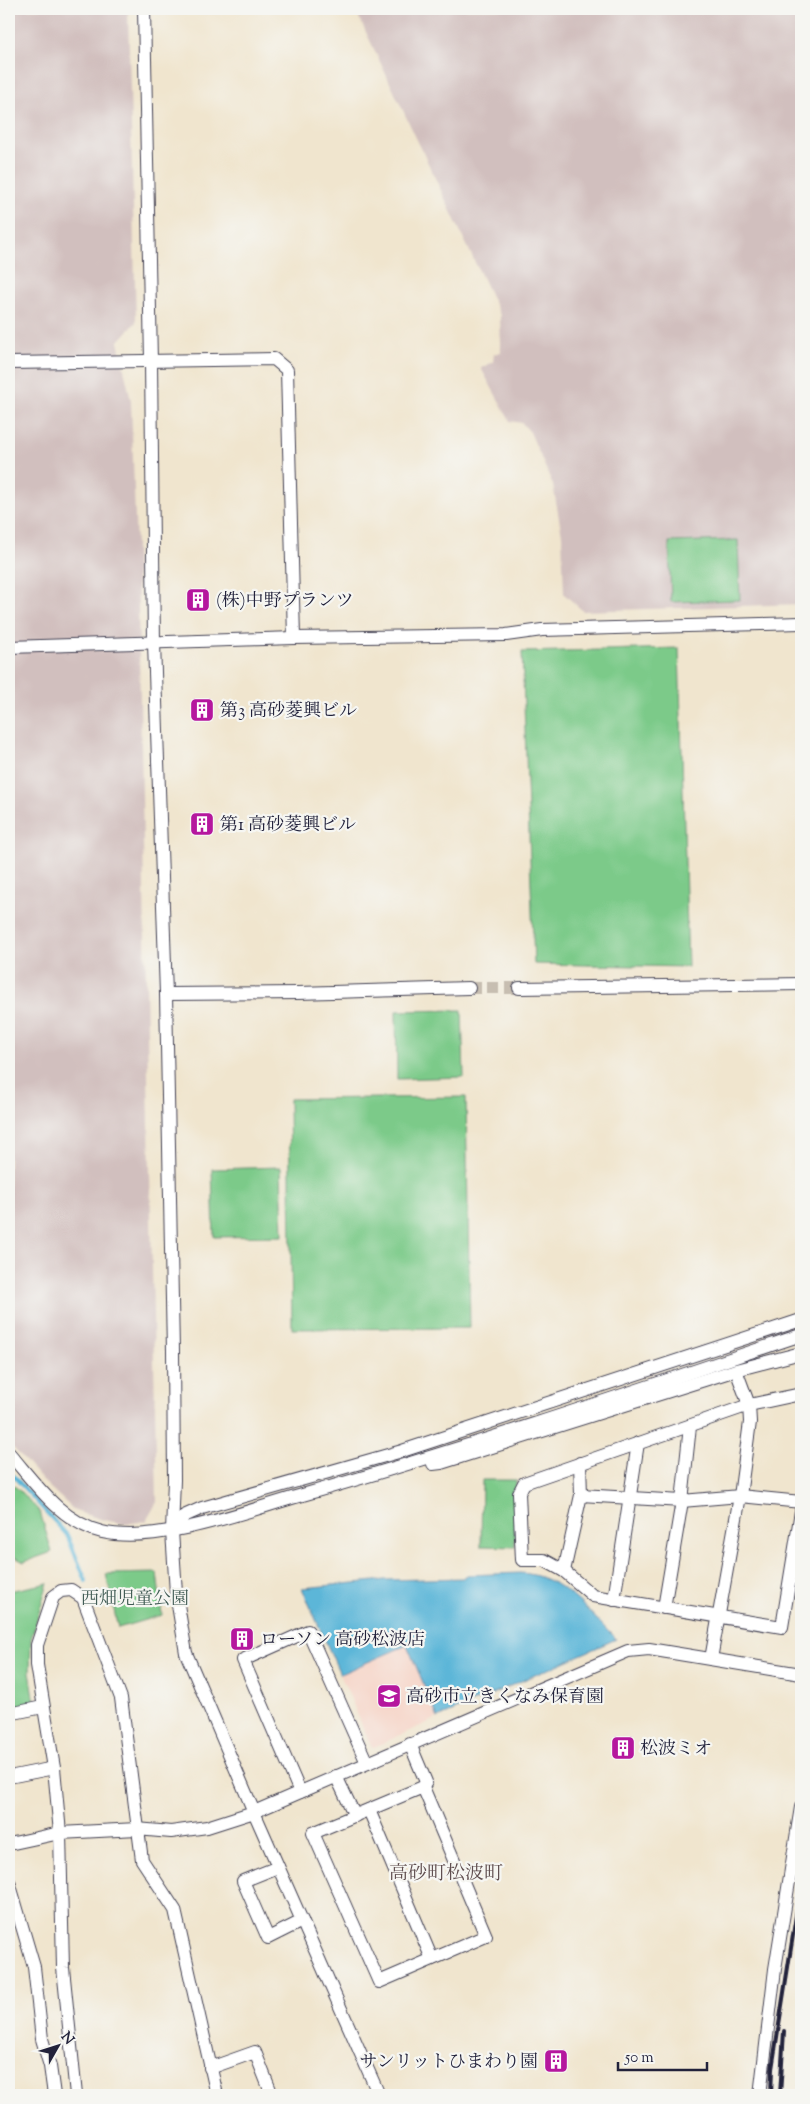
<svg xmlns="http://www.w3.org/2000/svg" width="810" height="2104" viewBox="0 0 810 2104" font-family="'Sorts Mill Goudy','Noto Serif JP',serif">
<rect width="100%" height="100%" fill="#f6f6f2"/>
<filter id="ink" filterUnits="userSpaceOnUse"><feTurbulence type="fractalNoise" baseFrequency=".02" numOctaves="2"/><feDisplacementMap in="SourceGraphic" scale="10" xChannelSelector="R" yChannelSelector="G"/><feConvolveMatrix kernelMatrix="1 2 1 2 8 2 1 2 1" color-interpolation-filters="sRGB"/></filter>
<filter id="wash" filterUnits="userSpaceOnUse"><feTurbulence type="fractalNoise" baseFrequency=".0096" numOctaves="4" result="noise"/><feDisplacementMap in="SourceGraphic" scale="20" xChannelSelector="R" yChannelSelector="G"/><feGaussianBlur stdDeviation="1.12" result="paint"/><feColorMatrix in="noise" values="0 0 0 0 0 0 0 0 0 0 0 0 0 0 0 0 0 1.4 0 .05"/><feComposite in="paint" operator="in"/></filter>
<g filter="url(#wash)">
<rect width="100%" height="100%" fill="#f0e5ce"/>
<path fill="#f6d2c4" d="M407 1645 438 1718 372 1748 340 1674Z"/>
<g fill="#d1bfbe">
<path d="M9 9H128L136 322 118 342 131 401 138 605 157 1502 146 1521 125 1524 104 1520 75 1511 43 1481 9 1443Z"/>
<path d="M355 9H801V604L583 611 564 594 562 535 553 485 530 432 522 423 510 421 481 368 493 362 494 354 501 352 500 315Z"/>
</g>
<g fill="#7cca89" stroke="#4f7662">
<path d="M738 540 740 600 671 602 669 542Z"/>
<path d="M679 648 688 967 534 964 522 652Z"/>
<path d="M462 1010 464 1077 397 1079 396 1011Z"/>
<path d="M466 1097 470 1328 292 1329 289 1099Z"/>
<path d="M281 1167 283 1236 214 1237 212 1169Z"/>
<path d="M482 1480H516L515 1547 481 1546Z"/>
<path d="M9 1483 17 1488 40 1512 52 1552 24 1562 9 1554Z"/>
<path d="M157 1573 162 1615 118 1628 106 1574Z"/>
<path d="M48 1583 31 1639 30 1672 35 1703 9 1709V1591Z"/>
</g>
<path fill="#5bb6d8" stroke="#3e6c8a" d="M520 1573C562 1575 588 1612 616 1639L438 1718 407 1645 340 1674 302 1588 385 1580 465 1578 467 1575Z"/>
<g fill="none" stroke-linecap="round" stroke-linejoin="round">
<path stroke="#5bb6d8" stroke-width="4" d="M9 1471 67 1535 86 1581"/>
</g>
</g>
<g filter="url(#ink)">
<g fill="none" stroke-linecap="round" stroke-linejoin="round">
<path stroke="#c7beb1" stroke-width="12" stroke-dasharray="12 6" stroke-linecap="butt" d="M469 988H519"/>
<defs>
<g id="minor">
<path d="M144 9 151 361 154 643 166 994 173 1351 174 1480 172 1531 176 1593 186 1653 254 1812 379 2095"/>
<path d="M9 363 274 359 287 370 294 638"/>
<path d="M9 647 294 638 506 635 542 630 801 623"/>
<path d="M519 988 801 984"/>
<path d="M166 994 298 993 469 988"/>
<path d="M801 1394 749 1405 524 1483 519 1493 522 1560H544L564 1571 593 1596 782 1627 801 1511"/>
<path d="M9 1453C35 1483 61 1522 102 1532 156 1545 246 1511 299 1496 468 1448 635 1391 801 1335"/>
<path d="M433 1464 441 1463 736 1370 801 1353"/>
<path d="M581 1495 682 1501 740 1496 801 1502"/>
<path d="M172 1531 184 1516 202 1508 402 1451 801 1320"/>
<path d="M564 1571 581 1495 580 1463"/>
<path d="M614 1600 638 1443"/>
<path d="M664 1608 682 1501 690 1426"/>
<path d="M711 1659 740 1496 750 1422 749 1405 736 1370"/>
<path d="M9 1714 43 1707"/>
<path d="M410 1744 426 1782 423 1787 486 1936 379 1982 313 1833 423 1787"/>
<path d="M336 1776 355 1816"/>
<path d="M9 1777 54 1768"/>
<path d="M300 1792 243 1660 308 1631 367 1763"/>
<path d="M369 1810 432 1959"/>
<path d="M9 1844 60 1833 137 1829 171 1832 207 1827 254 1812 628 1651 649 1649 801 1674"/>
<path d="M278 1867 243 1881 268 1938 302 1921"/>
<path d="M9 1882 34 1967 42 2039 50 2066 54 2095"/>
<path d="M210 2068 255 2052 272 2095"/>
<path d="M9 2093V2095"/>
<path d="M76 2095 63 1968 60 1833 54 1768 37 1665V1645L53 1597 61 1591 71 1590 83 1598 121 1698 142 1860 175 1910 217 2095"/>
<path d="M760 2095 775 1969 801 1807"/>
</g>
</defs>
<use href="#minor" stroke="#413f51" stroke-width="14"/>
<use href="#minor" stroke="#fff" stroke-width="12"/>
<g stroke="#22223b" stroke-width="4">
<path d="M771 2095 772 2069 801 1884"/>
<path d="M780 2095 784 2031"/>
</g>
</g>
</g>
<defs>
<symbol id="building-square" viewBox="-11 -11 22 22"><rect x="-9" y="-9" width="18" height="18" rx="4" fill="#b5179e" stroke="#f6f6f2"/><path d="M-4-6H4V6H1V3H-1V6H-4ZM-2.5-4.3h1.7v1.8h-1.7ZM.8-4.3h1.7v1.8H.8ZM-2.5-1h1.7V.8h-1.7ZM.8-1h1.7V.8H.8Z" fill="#fff"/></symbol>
<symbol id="school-square" viewBox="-11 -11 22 22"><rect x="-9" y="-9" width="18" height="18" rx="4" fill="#b5179e" stroke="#f6f6f2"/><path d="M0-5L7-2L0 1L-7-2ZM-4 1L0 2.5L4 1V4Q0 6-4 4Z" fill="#fff"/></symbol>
</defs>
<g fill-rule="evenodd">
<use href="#building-square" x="184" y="586" width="28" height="28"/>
<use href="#building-square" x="188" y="696" width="28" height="28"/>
<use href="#building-square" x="188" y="810" width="28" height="28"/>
<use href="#building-square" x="228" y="1625" width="28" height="28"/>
<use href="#school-square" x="375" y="1682" width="28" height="28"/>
<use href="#building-square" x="609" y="1734" width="28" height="28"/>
<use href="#building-square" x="542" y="2047" width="28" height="28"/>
</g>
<g text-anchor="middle" stroke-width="4.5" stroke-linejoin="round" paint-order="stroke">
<g font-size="18" fill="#22223b" stroke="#f6f6f2" text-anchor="start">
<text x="216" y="606">(株)中野プランツ</text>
<text x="220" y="716">第3 高砂菱興ビル</text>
<text x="220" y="830">第1 高砂菱興ビル</text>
<text x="260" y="1645">ローソン 高砂松波店</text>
<text x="406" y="1702">高砂市立きくなみ保育園</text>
<text x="640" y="1754">松波ミオ</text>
<text x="538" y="2067" text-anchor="end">サンリットひまわり園</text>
</g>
<g font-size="18" fill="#425d56" stroke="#f6f6f2">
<text x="135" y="1604">西畑児童公園</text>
</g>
<g font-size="19" fill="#604f50" stroke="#f6f6f2">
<text x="446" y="1879">高砂町松波町</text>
</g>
</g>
<rect width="810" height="2104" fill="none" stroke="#f6f6f2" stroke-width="30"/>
<g transform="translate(58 2046) rotate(51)" stroke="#f6f6f2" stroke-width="4" paint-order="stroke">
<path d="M0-4L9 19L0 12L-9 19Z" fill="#22223b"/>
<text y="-8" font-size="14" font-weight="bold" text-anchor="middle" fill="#22223b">N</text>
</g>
<path d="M618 2062v8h89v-8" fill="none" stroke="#22223b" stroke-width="2.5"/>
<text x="625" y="2062" font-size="15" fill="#22223b" stroke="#f6f6f2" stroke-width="4" paint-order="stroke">50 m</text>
</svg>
